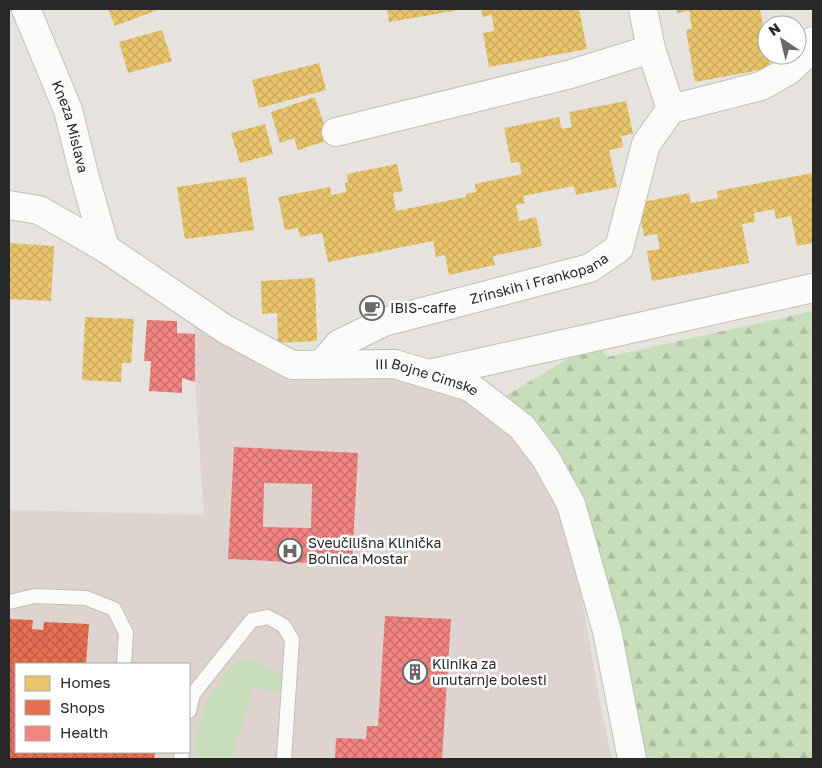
<svg xmlns="http://www.w3.org/2000/svg" width="822" height="768" viewBox="0 0 822 768" font-family="'Golos Text',sans-serif">
<defs>
<pattern id="forest-firs" width="22" height="20" patternUnits="userSpaceOnUse" patternTransform="scale(1.25)"><rect width="22" height="20" fill="#c8deba"/><path d="M5 1l3.5 6h-7zM16 11l3.5 6h-7z" fill="#acbea0"/></pattern>
<pattern id="homes-cross-hatch" width="8" height="8" patternUnits="userSpaceOnUse" patternTransform="scale(1.25)"><rect width="8" height="8" fill="#e9c46a"/><path d="M0 0l8 8M0 8l8-8" fill="none" stroke="#c8a85c"/></pattern>
<pattern id="shops-cross-hatch" width="8" height="8" patternUnits="userSpaceOnUse" patternTransform="scale(1.25)"><rect width="8" height="8" fill="#e76f51"/><path d="M0 0l8 8M0 8l8-8" fill="none" stroke="#bb5b43"/></pattern>
<pattern id="health-cross-hatch" width="8" height="8" patternUnits="userSpaceOnUse" patternTransform="scale(1.25)"><rect width="8" height="8" fill="#f28482"/><path d="M0 0l8 8M0 8l8-8" fill="none" stroke="#c46c6a"/></pattern>
</defs>
<rect width="100%" height="100%" fill="#e6e3de"/>
<path fill="#dfd3d0" fill-rule="evenodd" d="M194 317 294 371 397 373 465 395 511 430 558 499 580 587 600 702 612 759H9V510L204 515 195 382ZM16 664H189V752H16Z"/>
<path fill="#c8deba" d="M251 658 282 676 279 692 252 687 233 759H194L196 735 208 697 233 663Z"/>
<path fill="url(#forest-firs)" d="M813 311V759H632L571 504 492 404 591 345 603 351 607 357Z"/>
<g fill="url(#homes-cross-hatch)">
<path d="M108 9H160L115 26Z"/>
<path d="M387 9H460V10L389 22Z"/>
<path d="M481 9H579L587 49 489 67 483 33 494 31 492 15 483 17Z"/>
<path d="M677 9H760L767 48V55H768L771 68 695 82 686 30 692 29 689 11 677 13Z"/>
<path d="M162 30 172 61 128 73 119 42Z"/>
<path d="M319 63 326 90 259 108 252 80Z"/>
<path d="M315 97 329 140 298 150 294 138 280 143 271 112Z"/>
<path d="M626 101 633 134 621 136 623 147 609 150 617 187 576 195 574 186 523 196 525 203 516 205 519 221 536 217 542 246 493 256 495 265 449 275 445 255 436 257 433 241 328 262 322 233 300 237 298 228 285 230 278 197 330 187 331 195 346 192 345 183 348 182 347 174 397 164 403 191 393 193 396 211 466 197V194L476 192 475 184 522 174 519 162 511 163 504 128 559 117 562 129 572 127 569 112Z"/>
<path d="M265 124 273 154 240 163 231 133Z"/>
<path d="M813 173V243L797 246 791 216 776 219 774 209 754 213 755 222 742 224 749 263 652 281 647 251 660 249 657 234 644 236 638 203 689 193 691 203 718 198 717 191Z"/>
<path d="M246 177 254 230 185 239 177 187Z"/>
<path d="M9 243 54 246 51 301 9 299Z"/>
<path d="M315 278 317 341 278 343 277 313 262 314 261 281Z"/>
<path d="M85 317 134 319 131 363H122L121 382 82 380Z"/>
</g>
<path fill="url(#shops-cross-hatch)" d="M9 619 33 620 32 629 43 630 44 622 89 624 86 664H16V752H155L154 759H9Z"/>
<g fill="url(#health-cross-hatch)" fill-rule="evenodd">
<path d="M147 320 177 321V333L195 334V382L182 378V393L149 391 151 361H144Z"/>
<path d="M234 447 358 453 352 565 228 559ZM264 483 312 484 311 528 263 527Z"/>
<path d="M385 616 451 619 442 759H335L336 738 366 739 367 726H378Z"/>
</g>
<g fill="none" stroke-linecap="round" stroke-linejoin="round">
<defs>
<g id="service">
<path d="M9 602 35 596 86 598 114 609 126 633 124 664"/>
<path d="M189 711 193 694 252 620 268 617 284 626 292 640 284 759"/>
<path d="M181 759 182 752"/>
</g>
<g id="minor">
<path id="s1" d="M26 9 68 110 84 174 105 248"/>
<path d="M643 9 651 49 671 109"/>
<path d="M336 132 571 74 651 49"/>
<path id="s2" d="M321 365 339 344 384 322 590 268 619 248 646 144 671 109 761 86 788 71 803 57 813 41"/>
<path d="M429 374 813 288"/>
</g>
<g id="tertiary">
<path id="s3" d="M9 205 39 210 105 248 225 329 292 365 395 364 470 387 522 427 546 459 571 504 607 631 632 759"/>
</g>
</defs>
<use href="#service" stroke="#c0bfbf" stroke-width="16"/>
<use href="#minor" stroke="#c0bfbf" stroke-width="30"/>
<use href="#tertiary" stroke="#c0bfbf" stroke-width="30"/>
<use href="#service" stroke="#fbfbfa" stroke-width="14"/>
<use href="#minor" stroke="#fbfbfa" stroke-width="28"/>
<use href="#tertiary" stroke="#fbfbfa" stroke-width="28"/>
</g>
<defs>
<symbol id="cafe-ring" viewBox="-11 -11 22 22"><circle r="9.5" fill="#fff" stroke="#6a6968" stroke-width="1.5"/><path d="M-5.5-4.5H6V0H3Q3 3.5 0 3.5H-2.5Q-5.5 3.5-5.5 0ZM3-3.2v2h1.7v-2ZM-6 4.5H4V6H-6Z" fill="#6a6968"/></symbol>
<symbol id="hospital-ring" viewBox="-11 -11 22 22"><circle r="9.5" fill="#fff" stroke="#6a6968" stroke-width="1.5"/><path d="M-5-5h3v3.5h4V-5h3V5h-3V1.5h-4V5h-3Z" fill="#6a6968"/></symbol>
<symbol id="building-ring" viewBox="-11 -11 22 22"><circle r="9.5" fill="#fff" stroke="#6a6968" stroke-width="1.5"/><path d="M-4-6H4V6H1V3H-1V6H-4ZM-2.5-4.3h1.7v1.8h-1.7ZM.8-4.3h1.7v1.8H.8ZM-2.5-1h1.7V.8h-1.7ZM.8-1h1.7V.8H.8Z" fill="#6a6968"/></symbol>
</defs>
<g fill-rule="evenodd">
<use href="#cafe-ring" x="358" y="294" width="28" height="28"/>
<use href="#hospital-ring" x="276" y="537" width="28" height="28"/>
<use href="#building-ring" x="401" y="658" width="28" height="28"/>
</g>
<g text-anchor="middle" stroke-width="5" stroke-linejoin="round" paint-order="stroke">
<g font-size="14" fill="#282828" stroke="#fff">
<text dy="5" stroke="none"><textPath href="#s1" startOffset="126">Kneza Mislava</textPath></text>
<text dy="5" stroke="none"><textPath href="#s2" startOffset="239">Zrinskih i Frankopana</textPath></text>
<text dy="5" stroke="none"><textPath href="#s3" startOffset="464">III Bojne Cimske</textPath></text>
</g>
<g font-size="14" fill="#282828" stroke="#fff" text-anchor="start">
<text x="390" y="313">IBIS-caffe</text>
<text x="308" y="548">Sveučilišna Klinička<tspan x="308" dy="16">Bolnica Mostar</tspan></text>
<text x="432" y="669">Klinika za<tspan x="432" dy="16">unutarnje bolesti</tspan></text>
</g>
</g>
<rect width="822" height="768" fill="none" stroke="#282828" stroke-width="20"/>
<rect x="15" y="663" width="175" height="90" fill="#ffffff" stroke="#a9a9a9"/>
<rect x="25" y="676" width="25" height="15" fill="#e9c46a" stroke="#a9a9a9"/>
<text x="60" y="688" font-size="15" fill="#282828">Homes</text>
<rect x="25" y="700" width="25" height="15" fill="#e76f51" stroke="#a9a9a9"/>
<text x="60" y="713" font-size="15" fill="#282828">Shops</text>
<rect x="25" y="726" width="25" height="15" fill="#f28482" stroke="#a9a9a9"/>
<text x="60" y="738" font-size="15" fill="#282828">Health</text>
<g transform="translate(782 40) rotate(325)"><circle r="24" fill="#ffffff" stroke="#a9a9a9"/>
<path d="M0-4L9 19L0 12L-9 19Z" fill="#6a6968"/>
<text y="-8" font-size="14" font-weight="bold" text-anchor="middle" fill="#282828">N</text>
</g>
</svg>
